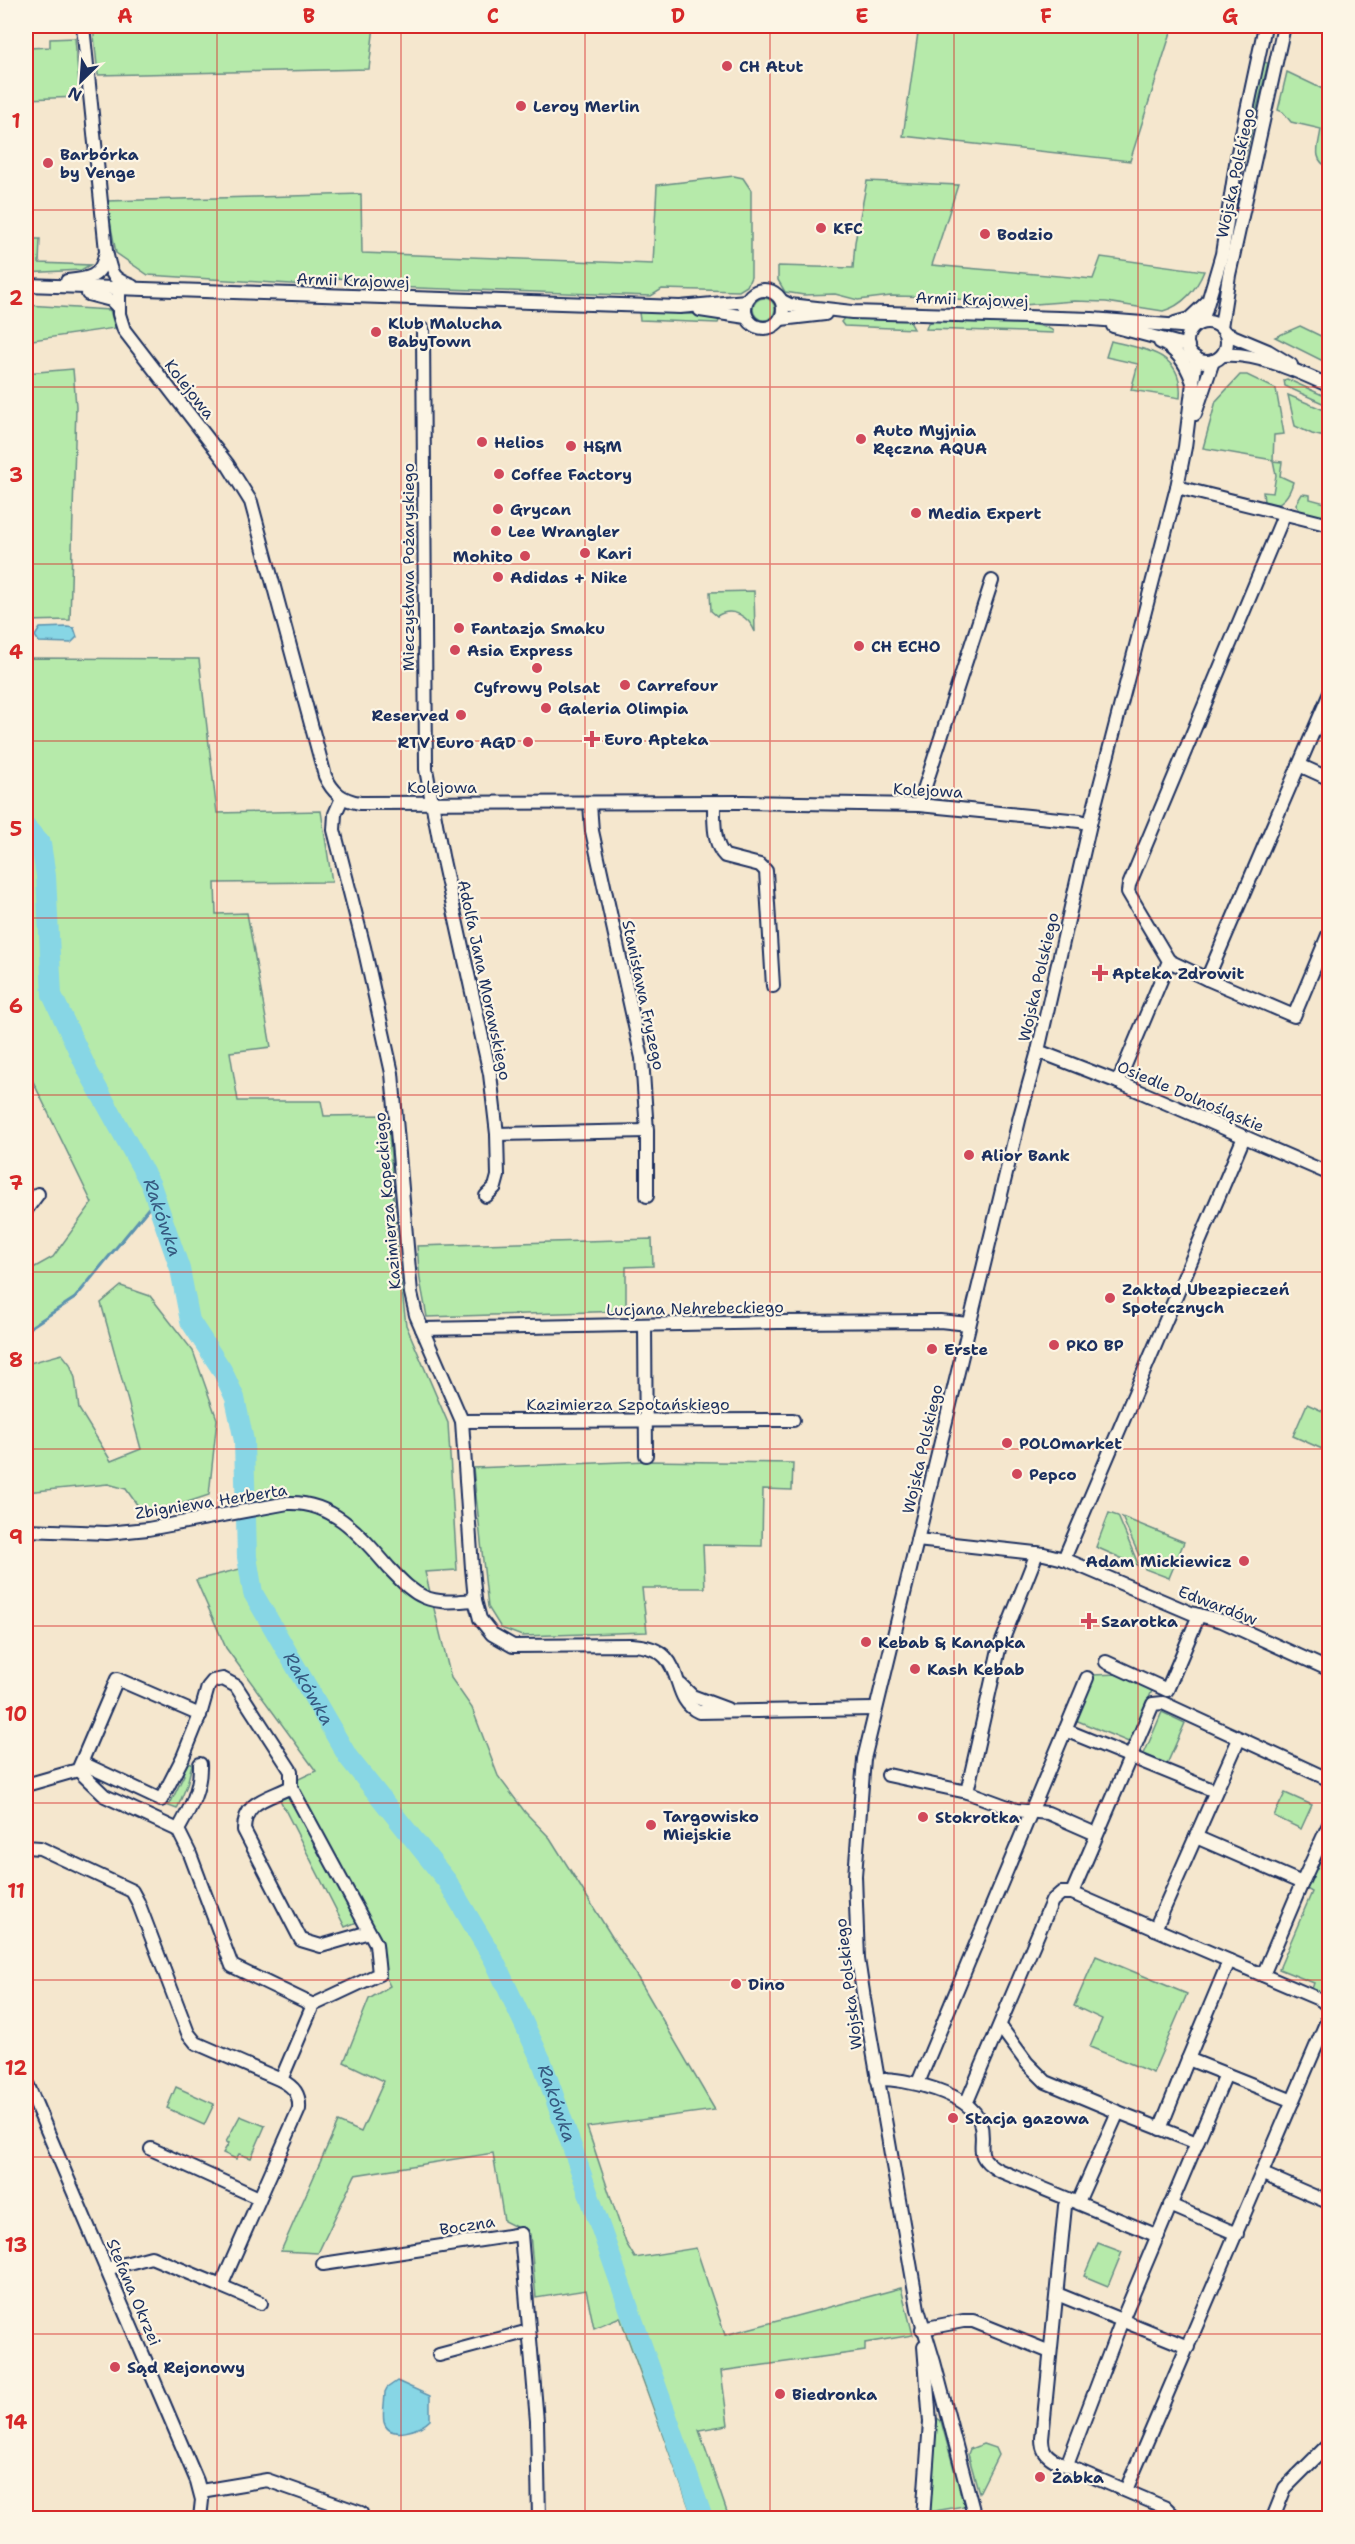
<svg xmlns="http://www.w3.org/2000/svg" width="1355" height="2544" viewBox="0 0 1355 2544" font-family="'Shantell Sans',sans-serif">
<rect width="100%" height="100%" fill="#f5e7ce"/>
<filter id="ink" filterUnits="userSpaceOnUse"><feTurbulence type="fractalNoise" baseFrequency=".0167" numOctaves="2"/><feDisplacementMap in="SourceGraphic" scale="12" xChannelSelector="R" yChannelSelector="G"/><feConvolveMatrix kernelMatrix="1 2 1 2 8 2 1 2 1" color-interpolation-filters="sRGB"/></filter>
<g filter="url(#ink)">
<g fill="#b6eaaa" stroke="#688c84" stroke-width="1.5">
<path d="M26 26H28L29 48 50 47V39L75 38 80 97 26 99Z"/>
<path d="M93 26H374L369 69 98 75Z"/>
<path d="M919 26H1173L1130 161 903 136Z"/>
<path d="M1263 62 1268 63 1236 195Z"/>
<path d="M1287 72 1329 92V168C1311 159 1319 146 1321 129L1291 122 1283 112 1278 110Z"/>
<path d="M734 176 743 178 751 190V277L747 286 739 291 662 289 651 296 389 287 356 282 355 279 332 278V281L307 285 148 275 116 253 106 201 361 194 362 253 653 264 657 185Z"/>
<path d="M867 181 958 185 932 265 1093 279 1101 257 1204 271C1197 289 1182 306 1163 311L1106 302 1074 301 1023 305 988 304 945 297 891 296 858 300 835 294 804 295 785 292 778 280V266L853 268 855 242Z"/>
<path d="M26 239H40L39 263 90 265 81 270 26 273Z"/>
<circle cx="764" cy="309" r="11"/>
<path d="M26 305 110 310 115 328 26 341Z"/>
<path d="M641 311 721 316 718 323 640 320 639 313Z"/>
<path d="M844 318 909 320 914 329 844 326 841 322Z"/>
<path d="M934 321C955 321 1042 319 1053 331V333L926 329 928 323Z"/>
<path d="M1300 326 1329 340V364L1275 337Z"/>
<path d="M1111 341C1145 350 1184 352 1180 398L1131 390 1138 364 1106 357Z"/>
<path d="M73 369 76 406 70 620 26 621V373Z"/>
<path d="M1240 375H1247L1276 389 1284 434 1274 435 1273 461 1282 462 1280 476 1293 482C1290 494 1282 507 1267 505L1264 502 1263 492 1273 493 1276 475 1273 460 1203 448 1216 401Z"/>
<path d="M1287 379 1329 398V406L1285 386 1284 380Z"/>
<path d="M1288 395 1329 412V438L1312 434 1295 426Z"/>
<path d="M1302 494 1310 495V499L1329 504V519L1301 513 1296 504Z"/>
<path d="M754 591 755 632C749 617 733 606 717 616L711 611 710 592Z"/>
<path d="M26 658 199 659 217 813 321 811 332 882 215 883 216 914 247 913 271 1047 230 1052 238 1101H321L324 1116 388 1115 397 1248 406 1325 448 1423 457 1570 425 1572 451 1678 472 1708 498 1776 525 1812 550 1838 641 1983 715 2110 587 2127 626 2243 635 2258 696 2248 725 2335 901 2288 913 2335 865 2343V2351L721 2371 728 2425 699 2430 729 2518H693L620 2317 594 2328 586 2290 536 2298 530 2234 504 2221 493 2153 355 2175 318 2253 281 2251 338 2122 361 2132 384 2081 344 2062 369 1999 390 1986 357 1922 345 1927 275 1790 316 1771 226 1648 196 1580 248 1567 244 1441 235 1398 222 1370 190 1321 180 1269 156 1200 75 1298 26 1330V1272L53 1257 92 1203 26 1067Z"/>
<path d="M652 1239 653 1266 626 1267V1311L427 1317 420 1280 417 1246Z"/>
<path d="M121 1286 150 1296 193 1351 217 1419 209 1495 145 1516 126 1489 108 1484 26 1492V1364L62 1354 70 1364 75 1378 79 1409 111 1461 141 1449 101 1303Z"/>
<path d="M1307 1404 1329 1414V1452L1293 1436Z"/>
<path d="M647 1461 793 1463 792 1490 763 1489 762 1546 703 1545 705 1588H642L647 1632 522 1636 501 1628 488 1607 473 1468Z"/>
<path d="M1109 1513 1118 1516 1139 1566 1096 1547Z"/>
<path d="M1122 1517 1184 1542 1169 1578 1145 1569Z"/>
<path d="M1120 1674 1153 1688 1131 1743 1073 1719 1092 1675Z"/>
<path d="M1162 1712 1185 1723 1167 1764 1144 1754Z"/>
<path d="M187 1761 192 1764 187 1785 177 1809 166 1805 170 1804 184 1775 182 1773Z"/>
<path d="M1285 1793 1312 1805 1301 1829 1274 1816Z"/>
<path d="M1329 1833V2000L1311 1992 1314 1983 1279 1969 1312 1892 1305 1888Z"/>
<path d="M1096 1956 1187 1994 1153 2073 1090 2047 1102 2019 1074 2006Z"/>
<path d="M176 2087 214 2104 204 2125 167 2108Z"/>
<path d="M240 2116 265 2126 251 2158 239 2154 236 2159 223 2153 229 2143 226 2142Z"/>
<path d="M1098 2243 1122 2252 1108 2286 1084 2276Z"/>
<path d="M937 2418 941 2421 964 2506 929 2512Z"/>
<path d="M983 2444 995 2448 998 2455 979 2493 968 2454 970 2449Z"/>
</g>
<g fill="#87d6e5" stroke="#5c93af" stroke-width="1.5">
<path d="M67 627 74 628 77 637 71 643 39 642 35 636 40 628Z"/>
<path d="M397 2381 430 2396V2420C421 2430 389 2441 384 2422 382 2413 385 2401 385 2392L387 2388Z"/>
</g>
<g fill="none" stroke-linecap="round" stroke-linejoin="round">
<path stroke="#5c93af" stroke-width="3" d="M26 1330 75 1298 156 1199"/>
<path stroke="#87d6e5" stroke-width="20" id="s1" d="M26 827 41 844 46 876 52 995 89 1073 151 1185 180 1269 190 1321 222 1370 235 1398 244 1441 247 1557 253 1593 348 1757 447 1881 493 1958 542 2062 703 2518"/>
<defs>
<g id="minor">
<path d="M83 26 106 251C111 273 110 278 132 286"/>
<path d="M67 281C88 279 101 278 105 255"/>
<path d="M26 285 680 307 746 301"/>
<path d="M119 289V314L124 330 228 465 251 502 325 776C333 793 342 800 360 803L743 802 919 805 1080 821 1090 824"/>
<circle cx="764" cy="309" r="19"/>
<path d="M88 294 111 300 119 308"/>
<path d="M782 301 790 305 852 312 1092 319 1193 327"/>
<path d="M700 310 746 317"/>
<path d="M781 319 825 314"/>
<path d="M1202 322 1222 254 1237 157 1265 26"/>
<circle cx="1207" cy="342" r="20"/>
<path d="M1175 323 1189 319 1207 302"/>
<path d="M1113 326 1188 346"/>
<path d="M1221 327 1229 275 1284 26"/>
<path d="M423 330 426 769 442 856 490 1074 497 1134 498 1176 495 1187 486 1196"/>
<path d="M1225 333 1268 351 1291 365"/>
<path d="M1160 342C1177 349 1186 363 1192 380"/>
<path d="M1223 355C1257 352 1299 372 1330 386"/>
<path d="M1195 414 1213 361"/>
<path d="M1177 487 1330 525"/>
<path d="M1299 765 1330 779"/>
<path d="M342 798 335 814 334 830 364 947 392 1073 411 1293 416 1315 462 1421 472 1568 475 1600 480 1619 492 1634 513 1646 631 1645C691 1647 666 1698 699 1712L874 1709"/>
<path d="M714 803C714 819 713 845 725 856L760 865 766 871 773 986"/>
<path d="M590 804 592 831 642 1058 647 1131V1196"/>
<path d="M919 805 992 581"/>
<path d="M1169 961 1207 979 1330 693"/>
<path d="M1207 979 1294 1016 1328 935"/>
<path d="M1038 1051 1118 1082 1330 1174"/>
<path d="M1118 1082 1169 961 1128 892 1129 885 1284 515"/>
<path d="M497 1134 647 1131"/>
<path d="M26 1210 38 1194"/>
<path d="M645 1327 646 1455"/>
<path d="M422 1329 778 1322 940 1321 968 1324"/>
<path d="M462 1421 793 1420"/>
<path d="M26 1530 107 1533 148 1529 288 1503C334 1501 362 1537 389 1568 400 1579 410 1591 424 1597 441 1604 458 1601 475 1600"/>
<path d="M917 1540 1044 1554 1064 1559 1191 1613 1222 1621 1330 1670"/>
<path d="M1037 1553 999 1649 967 1792 1016 1810 1048 1813 1096 1834"/>
<path d="M1064 1559 1244 1137"/>
<path d="M1106 1662 1167 1690 1199 1615"/>
<path d="M681 1685 692 1696 727 1709"/>
<path d="M1065 1730 1215 1791"/>
<path d="M78 1770 105 1796 178 1830 190 1854 232 1966 313 2005 379 1974 376 1944 291 1787V1771L236 1686 223 1679 213 1681 208 1687 200 1715 183 1757 161 1800 82 1763"/>
<path d="M888 1775 967 1792"/>
<path d="M26 1785 78 1770 117 1679 200 1715"/>
<path d="M291 1787C267 1799 244 1801 244 1830L301 1940 321 1946 369 1932"/>
<path d="M178 1830C190 1809 201 1789 200 1764"/>
<path d="M1196 1837 1302 1883 1263 1975"/>
<path d="M26 1847 40 1848 132 1891 138 1902 188 2033 196 2043 281 2080 313 2005"/>
<path d="M1302 1883 1330 1822"/>
<path d="M1072 1893 1155 1929"/>
<path d="M1229 1961 1188 2059 1293 2101"/>
<path d="M1000 2026 1027 2063 1046 2082 1118 2112"/>
<path d="M877 2079C905 2078 970 2093 980 2122 987 2146 971 2154 998 2170L1158 2236"/>
<path d="M26 2081 197 2481 202 2500 200 2518"/>
<path d="M918 2083 1087 1678"/>
<path d="M966 2104 1052 1901 1061 1893H1072L1153 1704 1163 1703 1330 1780"/>
<path d="M1160 2129 1188 2059"/>
<path d="M151 2149 259 2198"/>
<path d="M1263 2174 1330 2203"/>
<path d="M1068 2200 1065 2206 1042 2438C1042 2450 1045 2455 1056 2461L1166 2508 1176 2518"/>
<path d="M1078 2202 1118 2112 1197 2143"/>
<path d="M1170 2205 1237 2234"/>
<path d="M323 2264 521 2234 537 2421 539 2518"/>
<path d="M106 2269 151 2257 221 2286 299 2109C300 2094 294 2087 281 2080"/>
<path d="M221 2286 261 2303"/>
<path d="M1057 2294 1188 2347"/>
<path d="M922 2329 963 2321H973L1050 2352"/>
<path d="M439 2355 529 2331"/>
<path d="M1067 2465 1122 2320 1226 2074"/>
<path d="M1126 2490 1329 2016V2007L1321 2000 1155 1929 1239 1739"/>
<path d="M201 2491 267 2480 361 2513"/>
<path d="M923 2518 930 2422 924 2346"/>
<path d="M975 2518 934 2362 918 2309 864 1999 858 1959 855 1876 864 1759 1020 1116 1038 1051 1090 824 1177 487 1185 447 1196 358"/>
<path d="M1273 2518 1285 2488 1330 2443"/>
</g>
</defs>
<use href="#minor" stroke="#1b2f5e" stroke-width="16"/>
<use href="#minor" stroke="#fcf5e5" stroke-width="12"/>
</g>
</g>
<path fill="none" stroke="#d62828" stroke-width="1.5" stroke-opacity="0.55" d="M217 26V2518M401 26V2518M585 26V2518M770 26V2518M954 26V2518M1138 26V2518M26 210H1330M26 387H1330M26 564H1330M26 741H1330M26 918H1330M26 1095H1330M26 1272H1330M26 1449H1330M26 1626H1330M26 1803H1330M26 1980H1330M26 2157H1330M26 2334H1330"/>
<g fill="#d1495b" stroke="#fcf5e5" stroke-width="2">
<circle cx="727" cy="66" r="6"/>
<circle cx="521" cy="106" r="6"/>
<circle cx="48" cy="163" r="6"/>
<circle cx="821" cy="228" r="6"/>
<circle cx="985" cy="234" r="6"/>
<circle cx="376" cy="332" r="6"/>
<circle cx="861" cy="439" r="6"/>
<circle cx="482" cy="442" r="6"/>
<circle cx="571" cy="446" r="6"/>
<circle cx="499" cy="474" r="6"/>
<circle cx="498" cy="509" r="6"/>
<circle cx="916" cy="513" r="6"/>
<circle cx="496" cy="531" r="6"/>
<circle cx="585" cy="553" r="6"/>
<circle cx="525" cy="556" r="6"/>
<circle cx="498" cy="577" r="6"/>
<circle cx="459" cy="628" r="6"/>
<circle cx="859" cy="646" r="6"/>
<circle cx="455" cy="650" r="6"/>
<circle cx="537" cy="668" r="6"/>
<circle cx="625" cy="685" r="6"/>
<circle cx="546" cy="708" r="6"/>
<circle cx="461" cy="715" r="6"/>
<path d="M589 730h6v6h6v6h-6v6h-6v-6h-6v-6h6z"/>
<circle cx="528" cy="742" r="6"/>
<path d="M1097 964h6v6h6v6h-6v6h-6v-6h-6v-6h6z"/>
<circle cx="969" cy="1155" r="6"/>
<circle cx="1110" cy="1298" r="6"/>
<circle cx="1054" cy="1345" r="6"/>
<circle cx="932" cy="1349" r="6"/>
<circle cx="1007" cy="1443" r="6"/>
<circle cx="1017" cy="1474" r="6"/>
<circle cx="1244" cy="1561" r="6"/>
<path d="M1086 1612h6v6h6v6h-6v6h-6v-6h-6v-6h6z"/>
<circle cx="866" cy="1642" r="6"/>
<circle cx="915" cy="1669" r="6"/>
<circle cx="923" cy="1817" r="6"/>
<circle cx="651" cy="1825" r="6"/>
<circle cx="736" cy="1984" r="6"/>
<circle cx="953" cy="2118" r="6"/>
<circle cx="115" cy="2367" r="6"/>
<circle cx="780" cy="2394" r="6"/>
<circle cx="1040" cy="2477" r="6"/>
</g>
<g text-anchor="middle" stroke-width="4.5" stroke-linejoin="round" paint-order="stroke">
<g font-size="16" font-weight="bold" fill="#1b2f5e" stroke="#fcf5e5" text-anchor="start">
<text x="739" y="72">CH Atut</text>
<text x="533" y="112">Leroy Merlin</text>
<text x="60" y="160">Barbórka<tspan x="60" dy="18">by Venge</tspan></text>
<text x="833" y="234">KFC</text>
<text x="997" y="240">Bodzio</text>
<text x="388" y="329">Klub Malucha<tspan x="388" dy="18">BabyTown</tspan></text>
<text x="873" y="436">Auto Myjnia<tspan x="873" dy="18">Ręczna AQUA</tspan></text>
<text x="494" y="448">Helios</text>
<text x="583" y="452">H&amp;M</text>
<text x="511" y="480">Coffee Factory</text>
<text x="510" y="515">Grycan</text>
<text x="928" y="519">Media Expert</text>
<text x="508" y="537">Lee Wrangler</text>
<text x="597" y="559">Kari</text>
<text x="513" y="562" text-anchor="end">Mohito</text>
<text x="510" y="583">Adidas + Nike</text>
<text x="471" y="634">Fantazja Smaku</text>
<text x="871" y="652">CH ECHO</text>
<text x="467" y="656">Asia Express</text>
<text x="637" y="691">Carrefour</text>
<text x="537" y="693" text-anchor="middle">Cyfrowy Polsat</text>
<text x="558" y="714">Galeria Olimpia</text>
<text x="449" y="721" text-anchor="end">Reserved</text>
<text x="604" y="745">Euro Apteka</text>
<text x="516" y="748" text-anchor="end">RTV Euro AGD</text>
<text x="1112" y="979">Apteka Zdrowit</text>
<text x="981" y="1161">Alior Bank</text>
<text x="1122" y="1295">Zakład Ubezpieczeń<tspan x="1122" dy="18">Społecznych</tspan></text>
<text x="1066" y="1351">PKO BP</text>
<text x="944" y="1355">Erste</text>
<text x="1019" y="1449">POLOmarket</text>
<text x="1029" y="1480">Pepco</text>
<text x="1232" y="1567" text-anchor="end">Adam Mickiewicz</text>
<text x="1101" y="1627">Szarotka</text>
<text x="878" y="1648">Kebab &amp; Kanapka</text>
<text x="927" y="1675">Kash Kebab</text>
<text x="663" y="1822">Targowisko<tspan x="663" dy="18">Miejskie</tspan></text>
<text x="935" y="1823">Stokrotka</text>
<text x="748" y="1990">Dino</text>
<text x="965" y="2124">Stacja gazowa</text>
<text x="127" y="2373">Sąd Rejonowy</text>
<text x="792" y="2400">Biedronka</text>
<text x="1052" y="2483">Żabka</text>
</g>
<g font-size="16" fill="#1b2f5e" stroke="#fcf5e5">
<text transform="translate(1235 173) rotate(-78)" y="6">Wojska Polskiego</text>
<text transform="translate(353 280) rotate(2)" y="6">Armii Krajowej</text>
<text transform="translate(972 299) rotate(2)" y="6">Armii Krajowej</text>
<text transform="translate(190 389) rotate(52)" y="6">Kolejowa</text>
<text transform="translate(408 567) rotate(-90)" y="6">Mieczysława Pożaryskiego</text>
<text x="442" y="793">Kolejowa</text>
<text transform="translate(928 790) rotate(3)" y="6">Kolejowa</text>
<text transform="translate(1038 977) rotate(-77)" y="6">Wojska Polskiego</text>
<text transform="translate(485 980) rotate(78)" y="6">Adolfa Jana Morawskiego</text>
<text transform="translate(644 995) rotate(78)" y="6">Stanisława Fryzego</text>
<text transform="translate(1191 1096) rotate(23)" y="6">Osiedle Dolnośląskie</text>
<text transform="translate(387 1201) rotate(-95)" y="6">Kazimierza Kopeckiego</text>
<text transform="translate(695 1308) rotate(-1)" y="6">Lucjana Nehrebeckiego</text>
<text x="628" y="1410">Kazimierza Szpotańskiego</text>
<text transform="translate(922 1449) rotate(-77)" y="6">Wojska Polskiego</text>
<text transform="translate(211 1501) rotate(-9)" y="6">Zbigniewa Herberta</text>
<text transform="translate(1218 1605) rotate(21)" y="6">Edwardów</text>
<text transform="translate(848 1984) rotate(-97)" y="6">Wojska Polskiego</text>
<text transform="translate(467 2225) rotate(-9)" y="6">Boczna</text>
<text transform="translate(134 2292) rotate(67)" y="6">Stefana Okrzei</text>
</g>
<g font-size="18" font-style="italic" fill="#365980" stroke="#fcf5e5">
<text dy="6" stroke="none"><textPath href="#s1" startOffset="423">Rakówka</textPath></text>
<text dy="6" stroke="none"><textPath href="#s1" startOffset="927">Rakówka</textPath></text>
<text dy="6" stroke="none"><textPath href="#s1" startOffset="1413">Rakówka</textPath></text>
</g>
</g>
<rect width="1355" height="2544" fill="none" stroke="#fcf5e5" stroke-width="66"/>
<g transform="translate(81 81) rotate(205)" stroke="#fcf5e5" stroke-width="4.5" paint-order="stroke">
<path d="M0-4.5L10 22L0 15L-10 22Z" fill="#1b2f5e"/>
<text y="-9" font-size="16" font-weight="bold" text-anchor="middle" fill="#1b2f5e">N</text>
</g>
<rect x="33" y="33" width="1289" height="2478" fill="none" stroke="#d62828" stroke-width="2"/>
<g font-size="20" text-anchor="middle" font-weight="bold" fill="#d62828">
<text x="125" y="23">A</text>
<text x="309" y="23">B</text>
<text x="493" y="23">C</text>
<text x="678" y="23">D</text>
<text x="862" y="23">E</text>
<text x="1046" y="23">F</text>
<text x="1230" y="23">G</text>
<text x="16" y="128">1</text>
<text x="16" y="305">2</text>
<text x="16" y="482">3</text>
<text x="16" y="659">4</text>
<text x="16" y="836">5</text>
<text x="16" y="1013">6</text>
<text x="16" y="1190">7</text>
<text x="16" y="1367">8</text>
<text x="16" y="1544">9</text>
<text x="16" y="1721">10</text>
<text x="16" y="1898">11</text>
<text x="16" y="2075">12</text>
<text x="16" y="2252">13</text>
<text x="16" y="2429">14</text>
</g>
</svg>
